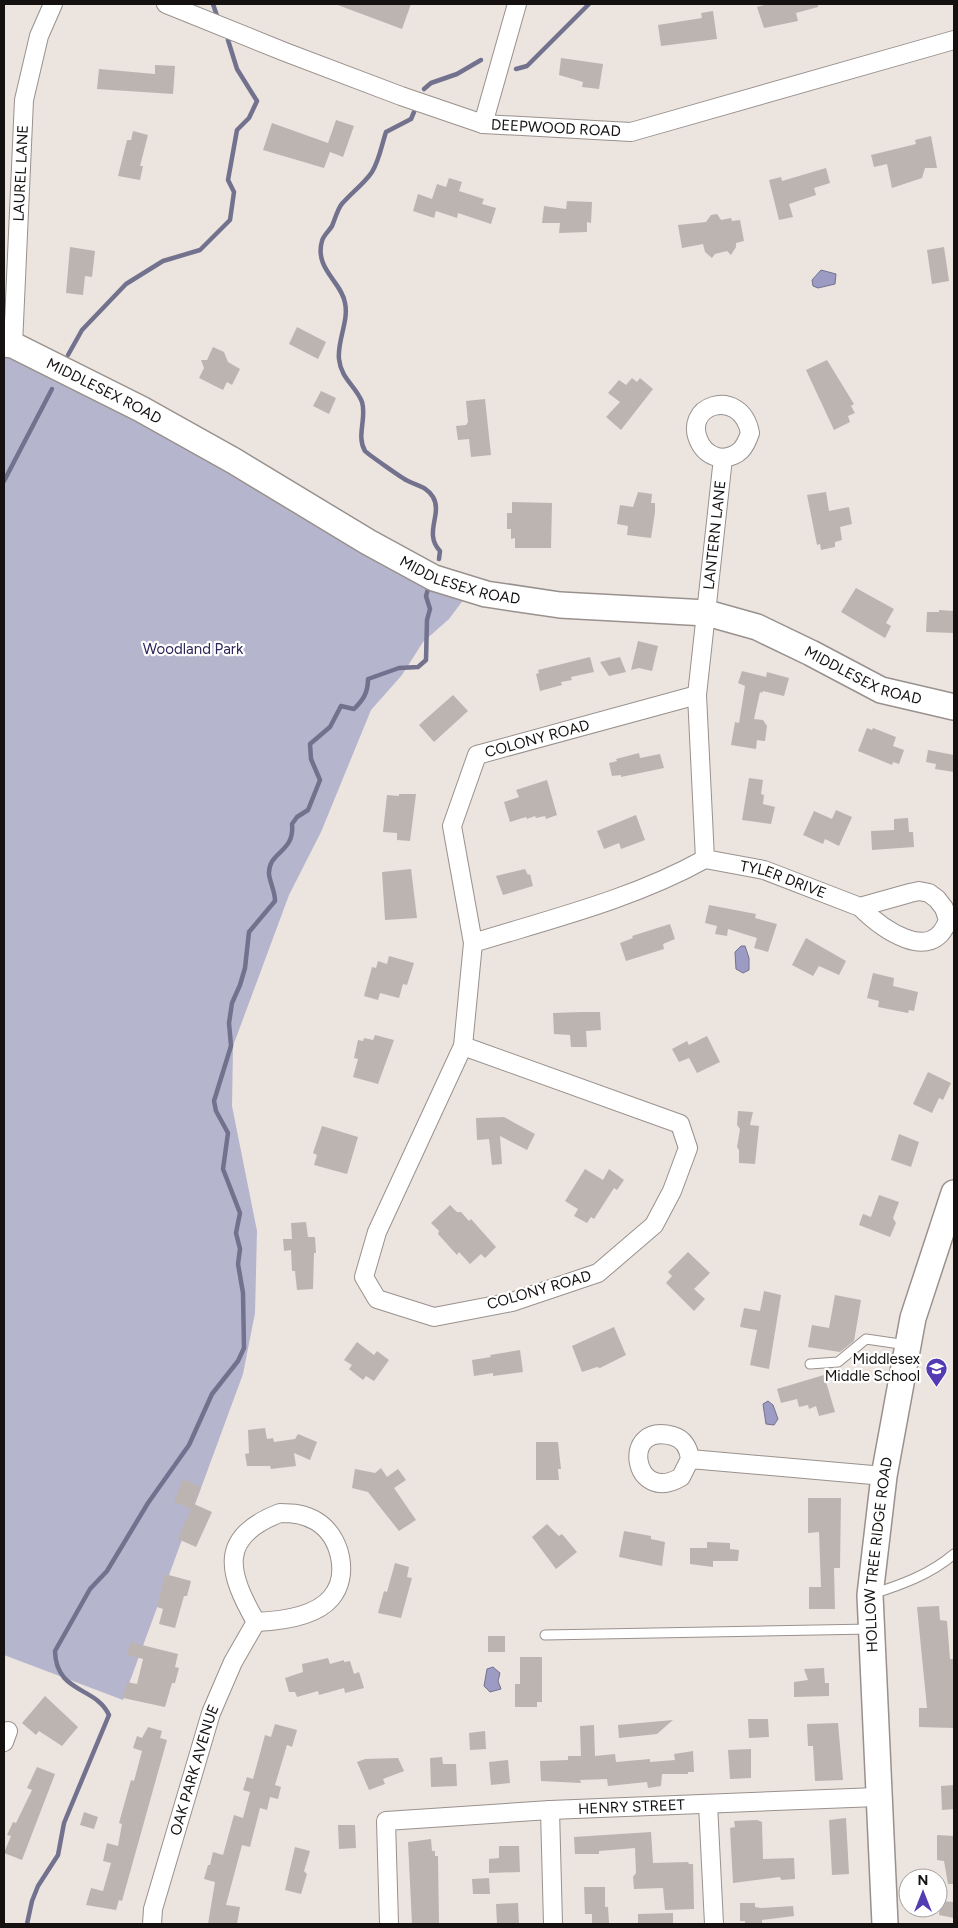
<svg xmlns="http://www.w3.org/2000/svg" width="958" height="1928" viewBox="0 0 958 1928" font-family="Figtree,sans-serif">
<rect width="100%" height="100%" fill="#ece4df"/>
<path fill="#b5b5ce" d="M4 351 150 410 464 599 449 619 423 642 402 675 371 710 321 832 289 895 233 1046 232 1106 257 1231 255 1313 243 1374 123 1700 4 1655Z"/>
<g fill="#9c9bc4" stroke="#73728e">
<path d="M821 270 836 274 835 284 818 288 813 286 812 280Z"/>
<path d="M741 946H745L749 958V970L743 973 736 969 735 952Z"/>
<path d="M768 1401 773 1405 778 1419 774 1425 766 1424 763 1404Z"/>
<path d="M493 1667 500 1673 498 1681 501 1689 490 1692 484 1686 487 1669Z"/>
</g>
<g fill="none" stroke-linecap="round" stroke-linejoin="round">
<g stroke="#73728e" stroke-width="4.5">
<path d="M213 4 217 16"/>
<path d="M516 69 527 66 589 4"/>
<path d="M424 89 431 83 457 74 481 60"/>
<path d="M414 112 411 119 386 132C382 144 379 161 372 172 364 184 351 193 341 205 337 211 335 219 332 226 329 231 323 236 322 241 314 269 342 282 345 303 349 321 337 341 339 359 341 379 356 386 362 402 367 418 356 436 365 451 368 454 403 479 408 481 418 486 426 486 433 497 443 514 423 533 440 551L439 559"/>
<path d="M68 355 82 330 126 284 163 261 200 250 230 220 234 192 228 180 237 130 249 118 257 101 237 69 228 40"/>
<path d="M4 481 52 389"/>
<path d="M27 1924 32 1901 38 1886 58 1855 64 1823 109 1715C96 1686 56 1694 55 1651L90 1589 107 1571 148 1503 189 1445 212 1394 238 1361 244 1348 243 1293 238 1264 240 1249 236 1233 240 1213 223 1169 228 1133 216 1111 214 1101 231 1046 229 1023 232 1003 240 985 245 968 249 932 275 901C275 891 270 883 269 874 268 851 295 853 292 824L297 817 308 810 320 780 311 759 310 744 330 727 341 706 354 709C363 700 368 693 368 679L399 668 418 667 426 660 427 620 430 609 426 596 428 589"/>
</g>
</g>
<g fill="#bcb4b0">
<path d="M335 4H411L402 29Z"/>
<path d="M768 4H818V7L796 13 798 21 764 28 757 7Z"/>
<path d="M713 11 717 39 661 46 658 25 702 18 701 13Z"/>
<path d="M561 58 603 64 599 89 582 87 583 82 559 75Z"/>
<path d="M155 65 175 66 173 94 97 89 99 69 155 74Z"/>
<path d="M336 120 354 126 343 157 330 152 324 168 263 150 272 123 328 143Z"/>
<path d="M133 131 148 135 140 166H143L140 180 118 176 127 140H131Z"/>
<path d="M931 136 937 168H925L922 178 892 188 887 164 874 167 871 155 916 144 915 140Z"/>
<path d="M826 168 830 183 814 188 816 195 789 204 793 217 779 220 769 180 781 177 782 181Z"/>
<path d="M449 178 462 182 459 191 484 199 482 204 496 208 491 224 458 213 457 218 436 211 434 218 413 211 418 194 432 199 437 184 446 187Z"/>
<path d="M567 201 592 202 591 223 587 222V232L559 233 560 223H542L544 206 566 209Z"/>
<path d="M717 214 721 220 731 218 732 221 740 220 744 241 736 243V247L731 255 727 251 715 254 712 258 705 252 703 244 682 248 678 225 706 222 711 215Z"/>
<path d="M70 247 95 251 92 277 85 276 83 295 66 293Z"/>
<path d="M944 247 949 281 932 284 927 250Z"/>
<path d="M297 327 326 342 318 359 289 344Z"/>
<path d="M213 347 224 352 228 362 240 369 232 385 227 382 223 390 199 378 204 368 201 360H207Z"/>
<path d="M827 360 854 404 851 406 855 413 848 416 850 422 834 430 806 370Z"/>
<path d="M632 378 637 382 640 378 653 389 621 430 606 417 620 402 608 393 619 380 626 385Z"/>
<path d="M321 391 336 398 329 414 313 406Z"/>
<path d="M485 399 491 455 471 457 469 439 458 440 456 426 466 425 468 422 466 401Z"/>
<path d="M638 492 652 494 651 503H655V512L651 538 627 535 628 526 617 524 620 505 633 507Z"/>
<path d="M826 492 829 511 849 507 852 524 840 527 842 540 835 542V547L821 550 820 544 817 545 807 495Z"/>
<path d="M512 502 552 503 551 548H515V538L511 539V529H507V513H512Z"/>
<path d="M856 588 894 609 886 623 891 626 885 638 841 612Z"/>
<path d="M939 610 954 611V633L926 632 927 612H939Z"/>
<path d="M638 641 658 646 652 671 639 668 631 670Z"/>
<path d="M590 657 594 672 571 677 572 680 561 682 562 685 540 691 536 674 539 673 538 670Z"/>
<path d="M620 657 626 672 609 676 600 662Z"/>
<path d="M742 671 766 677 767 672 789 678 784 696 763 691 762 693 760 692 754 719 763 720 767 726 765 741 757 740 756 749 731 745 735 722 739 723 745 686 738 683Z"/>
<path d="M453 695 468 711 434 742 419 725Z"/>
<path d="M867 728 872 730 873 728 896 737 893 746 904 750 899 764 893 762 892 765 858 751Z"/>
<path d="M928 750 954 755V772L935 769 936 764 926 762Z"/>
<path d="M639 753 640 758 660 754 664 768 621 777V775L612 776 609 763 617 761 616 759Z"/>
<path d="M749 778 763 780 761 794 764 795 763 804 775 807 771 824 742 820Z"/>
<path d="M547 780 557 815 546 819 545 816 536 818 535 816 527 819 526 817 510 822 504 802 519 797 516 790Z"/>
<path d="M399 794H416L410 841 397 840V833L383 832 387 795 399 796Z"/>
<path d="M836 810 852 817 839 846 825 839 823 844 803 835 814 811 832 819Z"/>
<path d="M636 815 645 840 621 849 619 843 604 849 597 831Z"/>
<path d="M908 818 909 832H913L914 847 872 850 871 831 894 830V819Z"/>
<path d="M411 869 417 918 385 920 382 872Z"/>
<path d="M525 869 528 875 530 874 533 886 503 895 496 876Z"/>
<path d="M709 905 756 914 755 918 777 924 768 952 754 948 757 938 728 929 727 936 715 934 717 926 705 923Z"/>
<path d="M670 924 675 939 663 944 664 949 626 961 620 943 633 938 632 936Z"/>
<path d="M806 938 846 961 839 975 819 966 813 976 792 965Z"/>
<path d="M389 956 414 963 407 985 403 984 399 998 380 993 378 1000 364 996 372 967 376 968 378 961 387 964Z"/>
<path d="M873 973 894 978 893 986 918 992 914 1011 909 1010 908 1013 878 1007 879 1001 867 998Z"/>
<path d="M581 1012H600L601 1030 586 1031 587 1047H571L570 1035 554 1034 553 1013Z"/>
<path d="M375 1035 394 1040 378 1084 353 1077 358 1059 354 1058 358 1040 363 1041 364 1038 373 1040Z"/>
<path d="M707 1036 720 1062 697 1073 689 1058 679 1062 672 1049 687 1041 689 1045Z"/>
<path d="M928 1072 951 1083 943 1100 939 1098 932 1113 913 1104Z"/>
<path d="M738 1111 753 1112 750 1125 759 1126 755 1164 739 1163V1150L737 1147 740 1129 737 1125Z"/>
<path d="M504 1117 535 1134 527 1150 500 1136 502 1164 492 1165 489 1139 477 1140 476 1118Z"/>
<path d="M322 1126 358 1137 347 1174 314 1165 317 1155 313 1153Z"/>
<path d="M899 1134 919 1142 911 1167 891 1160Z"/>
<path d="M585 1169 603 1180 609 1169 624 1180 617 1190 614 1188 594 1219 591 1217 587 1223 574 1216 578 1209 565 1201Z"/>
<path d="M879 1195 899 1202 893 1218 896 1223 890 1237 859 1225 863 1214 871 1217Z"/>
<path d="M450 1205 457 1212H461L469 1221 471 1219 496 1247 485 1258 481 1254 470 1264 459 1252 457 1255 438 1234 439 1231 431 1223Z"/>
<path d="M306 1222 308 1237H315L316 1253H314L313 1289 297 1290 295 1271H292L291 1250 284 1251 283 1239H292L291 1223Z"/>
<path d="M688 1252 710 1273 694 1289 705 1299 694 1311 666 1283 672 1276 668 1272Z"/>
<path d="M764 1291 781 1295 769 1369 750 1365 757 1330 740 1327 744 1308 760 1311Z"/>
<path d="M835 1295 861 1300 854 1341 840 1352 808 1347 812 1325 829 1328Z"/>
<path d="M614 1327 626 1355 600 1368 597 1367 582 1372 572 1346Z"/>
<path d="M357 1342 374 1355 377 1351 389 1360 374 1381 366 1376 363 1380 349 1369 352 1365 344 1360Z"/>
<path d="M520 1350 523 1372 493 1376V1373L474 1376 472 1360 491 1357 490 1355Z"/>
<path d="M824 1375 835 1412 819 1416 816 1406 809 1409 808 1405 799 1407 797 1399 781 1403 777 1389Z"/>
<path d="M265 1428 267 1439 273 1438 274 1442 295 1439 298 1434 317 1442 310 1460 294 1453 296 1466 271 1469 270 1466H247L245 1454 249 1453 248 1430Z"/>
<path d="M536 1442H558L561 1469H558L559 1480H536Z"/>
<path d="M381 1468 387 1477 398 1469 406 1480 394 1488 416 1520 399 1531 368 1492 352 1488 355 1469 375 1473Z"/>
<path d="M183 1479 201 1487 192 1508 194 1504 212 1512 196 1547 178 1539 191 1509 174 1502Z"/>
<path d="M808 1498H841L840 1568H834L835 1609H809V1587H821L819 1532 808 1533Z"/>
<path d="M547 1524 559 1536 562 1534 577 1552 556 1569 532 1537Z"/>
<path d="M624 1531 651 1536V1539L665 1542 662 1566 619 1557Z"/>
<path d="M707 1542 730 1543V1549L739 1550 738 1561H713V1567L690 1564V1548H707Z"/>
<path d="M395 1563 409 1567 407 1577 412 1578 401 1618 378 1613 384 1591 387 1592Z"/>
<path d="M165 1574 191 1581 187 1596H184L175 1628 159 1624 163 1609 157 1607Z"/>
<path d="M939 1606 940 1620 947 1621 950 1659H953L954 1728 919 1727V1708H927L917 1607Z"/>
<rect x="488" y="1636" width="17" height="16"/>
<path d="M130 1642 178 1654 175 1667 179 1668 175 1683H172L165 1707 123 1698 127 1682 137 1684 143 1659 127 1655Z"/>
<path d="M520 1657H542V1702H537V1707H515V1684H520Z"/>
<path d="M328 1658 330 1664 344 1660V1662L350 1661 354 1674 359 1672 364 1688 345 1693 344 1688 319 1695 318 1691 297 1697 295 1692H289L285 1678 303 1672 302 1664Z"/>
<path d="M824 1668 825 1683H829V1696L794 1697V1682L808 1680 804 1669Z"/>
<path d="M45 1696 78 1727 62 1746 39 1731 36 1735 22 1723Z"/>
<path d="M748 1719H768L769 1737 749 1738Z"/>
<path d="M673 1720 657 1734 619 1738 618 1725Z"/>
<path d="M838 1723 843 1780 815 1781 813 1746H808L807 1724Z"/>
<path d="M275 1724 297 1730 292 1747 287 1745 275 1785 281 1787 278 1799 270 1797 267 1810 260 1808 250 1847 242 1845 226 1905 240 1907 237 1924H208L215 1882 204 1879 208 1865H210L213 1852 223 1855 234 1815 243 1818 250 1792 243 1790 247 1777 253 1779 265 1735 271 1737Z"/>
<path d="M594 1725 595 1756 615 1754 616 1762 650 1759V1762L675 1760 674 1754 693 1751 694 1772H688V1774H662L661 1786 648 1788 647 1782 608 1786 607 1779 580 1780 581 1783 541 1781 540 1761 568 1760V1756H581L580 1726Z"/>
<path d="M148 1727 162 1731 160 1738 167 1740 122 1901 119 1900 116 1910 86 1905 91 1888 103 1891 111 1863 103 1861 107 1843 118 1846 122 1824 119 1823 131 1780 134 1781 142 1751 133 1748 137 1736 142 1738Z"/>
<path d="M485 1731 486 1749 470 1750 469 1733Z"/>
<path d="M751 1749V1778L730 1779 728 1750Z"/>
<path d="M442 1757 443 1764H456L457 1786 431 1787 430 1758Z"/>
<path d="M398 1758 404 1771 383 1779 385 1784 369 1790 357 1762 365 1759Z"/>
<path d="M508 1760 510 1783 491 1785 489 1762Z"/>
<path d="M37 1767 55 1774 22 1860 4 1853 11 1836 7 1835 13 1822 16 1823 32 1790 27 1788Z"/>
<path d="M954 1785V1809L942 1810 941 1786Z"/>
<path d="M84 1812 98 1817 94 1829 80 1825Z"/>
<path d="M846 1818 849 1874 832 1875 829 1820Z"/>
<path d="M757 1820 762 1822 763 1859 794 1858 795 1879 781 1880 780 1877 733 1883 730 1828 735 1827 734 1821Z"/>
<path d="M338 1825H355L356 1848 339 1849Z"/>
<path d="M651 1832 653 1863 688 1862 689 1864H693L694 1909 665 1910 663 1888 634 1889 633 1877 636 1873 635 1848 599 1851V1854H575L574 1837Z"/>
<path d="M937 1835 954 1836V1884H948L944 1861 937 1860Z"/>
<path d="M431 1839 432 1851H435V1856H438L439 1924H412L408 1842Z"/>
<path d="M499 1846H519L520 1872 489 1873V1859L499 1858Z"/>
<path d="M295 1847 310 1851 304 1871 307 1874 301 1894 285 1890Z"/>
<path d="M489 1878 490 1894H473L472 1879Z"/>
<path d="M584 1887H605V1907H608L609 1923H592V1914H585Z"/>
<path d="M940 1901 954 1902V1918L939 1915Z"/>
<path d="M518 1903 519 1924H497L496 1904Z"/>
<path d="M740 1903H755V1907L761 1908 793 1906 794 1916 762 1920V1924H745V1921H740Z"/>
<path d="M673 1913V1924H638V1914Z"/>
</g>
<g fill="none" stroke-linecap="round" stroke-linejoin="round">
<defs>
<g id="lane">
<path d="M810 1364 838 1362 866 1339 907 1345"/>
<path d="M872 1594C901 1585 931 1574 954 1554"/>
<path d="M545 1635 871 1629"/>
</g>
<g id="street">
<path id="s1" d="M166 4 285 52 401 96 483 124 631 132 954 40"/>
<path d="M483 124 517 4"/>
<path id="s2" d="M13 345 24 100 39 36 53 4"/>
<path id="s3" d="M705 859 697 695 723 458C713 457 706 453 701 445 678 405 741 385 750 433 745 448 739 456 723 458"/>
<path id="s4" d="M705 859 764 870 860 907 910 893 919 891 929 893 937 899 944 908 948 920C932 966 881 928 860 907"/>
<path d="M473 943C551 919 633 899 705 859"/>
<path d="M463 1046 680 1124 688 1148 672 1191 654 1225 598 1273 512 1302 434 1317 377 1299 364 1277 377 1232Z"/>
<path id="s5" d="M463 1046 473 943 452 826 477 755 697 695"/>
<path d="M690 1459C689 1449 684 1439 673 1436 619 1421 633 1506 681 1477L690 1459 884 1476"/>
<path d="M280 1513C293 1513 304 1514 316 1521 341 1536 350 1576 331 1598 315 1617 279 1621 256 1622 228 1573 217 1537 280 1513Z"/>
<path d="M4 1742 8 1731"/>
<path d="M708 1804 714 1924"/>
<path d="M550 1810 553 1924"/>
<path id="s6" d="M152 1924 153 1909 211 1713 233 1662 256 1622"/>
<path id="s7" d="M389 1924 386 1821 550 1810 877 1797"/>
</g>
<g id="secondary">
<path id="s8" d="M4 344 13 345 141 409 234 461 368 542 434 578 486 594 560 605 707 613 757 627 811 653 881 690 954 707"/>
<path id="s9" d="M885 1924 870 1595 884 1476 913 1318 954 1193"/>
</g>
</defs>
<use href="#lane" stroke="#99918d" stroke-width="11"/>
<use href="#street" stroke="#99918d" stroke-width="20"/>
<use href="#secondary" stroke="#99918d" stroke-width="28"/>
<use href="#lane" stroke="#fff" stroke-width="9"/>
<use href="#street" stroke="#fff" stroke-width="18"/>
<use href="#secondary" stroke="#fff" stroke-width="25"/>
</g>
<defs>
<symbol id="school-pin" viewBox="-11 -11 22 30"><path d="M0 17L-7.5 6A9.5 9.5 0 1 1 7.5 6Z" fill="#533bb3" stroke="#fff"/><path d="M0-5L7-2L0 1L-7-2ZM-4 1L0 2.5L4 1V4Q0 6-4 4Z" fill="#fff"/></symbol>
</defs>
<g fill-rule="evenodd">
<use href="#school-pin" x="924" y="1356" width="25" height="34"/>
</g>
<g text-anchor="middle" stroke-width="4.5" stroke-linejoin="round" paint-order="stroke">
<g font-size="15" fill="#141110" stroke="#fff">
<text dy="5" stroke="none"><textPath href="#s1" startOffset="412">DEEPWOOD ROAD</textPath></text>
<text dy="5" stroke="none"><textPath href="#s2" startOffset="172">LAUREL LANE</textPath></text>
<text dy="5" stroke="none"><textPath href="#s8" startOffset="111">MIDDLESEX ROAD</textPath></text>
<text dy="5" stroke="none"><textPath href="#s3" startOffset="325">LANTERN LANE</textPath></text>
<text dy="5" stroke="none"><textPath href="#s8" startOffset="516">MIDDLESEX ROAD</textPath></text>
<text dy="5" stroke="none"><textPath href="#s8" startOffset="936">MIDDLESEX ROAD</textPath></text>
<text dy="5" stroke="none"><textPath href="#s5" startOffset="360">COLONY ROAD</textPath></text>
<text dy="5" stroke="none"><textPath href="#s4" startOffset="81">TYLER DRIVE</textPath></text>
<text transform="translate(539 1290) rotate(-16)" y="5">COLONY ROAD</text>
<text dy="5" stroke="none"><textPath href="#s9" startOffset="370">HOLLOW TREE RIDGE ROAD</textPath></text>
<text dy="5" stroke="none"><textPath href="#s6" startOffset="160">OAK PARK AVENUE</textPath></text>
<text dy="5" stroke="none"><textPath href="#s7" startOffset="349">HENRY STREET</textPath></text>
</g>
<g font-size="15" fill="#2d265a" stroke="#fff">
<text x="193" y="654">Woodland Park</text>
</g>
<g font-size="15" fill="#141110" stroke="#fff" text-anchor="end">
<text x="920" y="1364">Middlesex<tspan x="920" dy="17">Middle School</tspan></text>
</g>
</g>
<rect width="958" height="1928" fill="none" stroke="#141110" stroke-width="10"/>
<g transform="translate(923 1893)"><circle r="24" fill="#ffffff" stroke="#a1a09f"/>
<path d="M0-4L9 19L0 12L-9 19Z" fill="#533bb3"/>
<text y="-8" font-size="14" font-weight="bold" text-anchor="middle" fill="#141110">N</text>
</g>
</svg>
